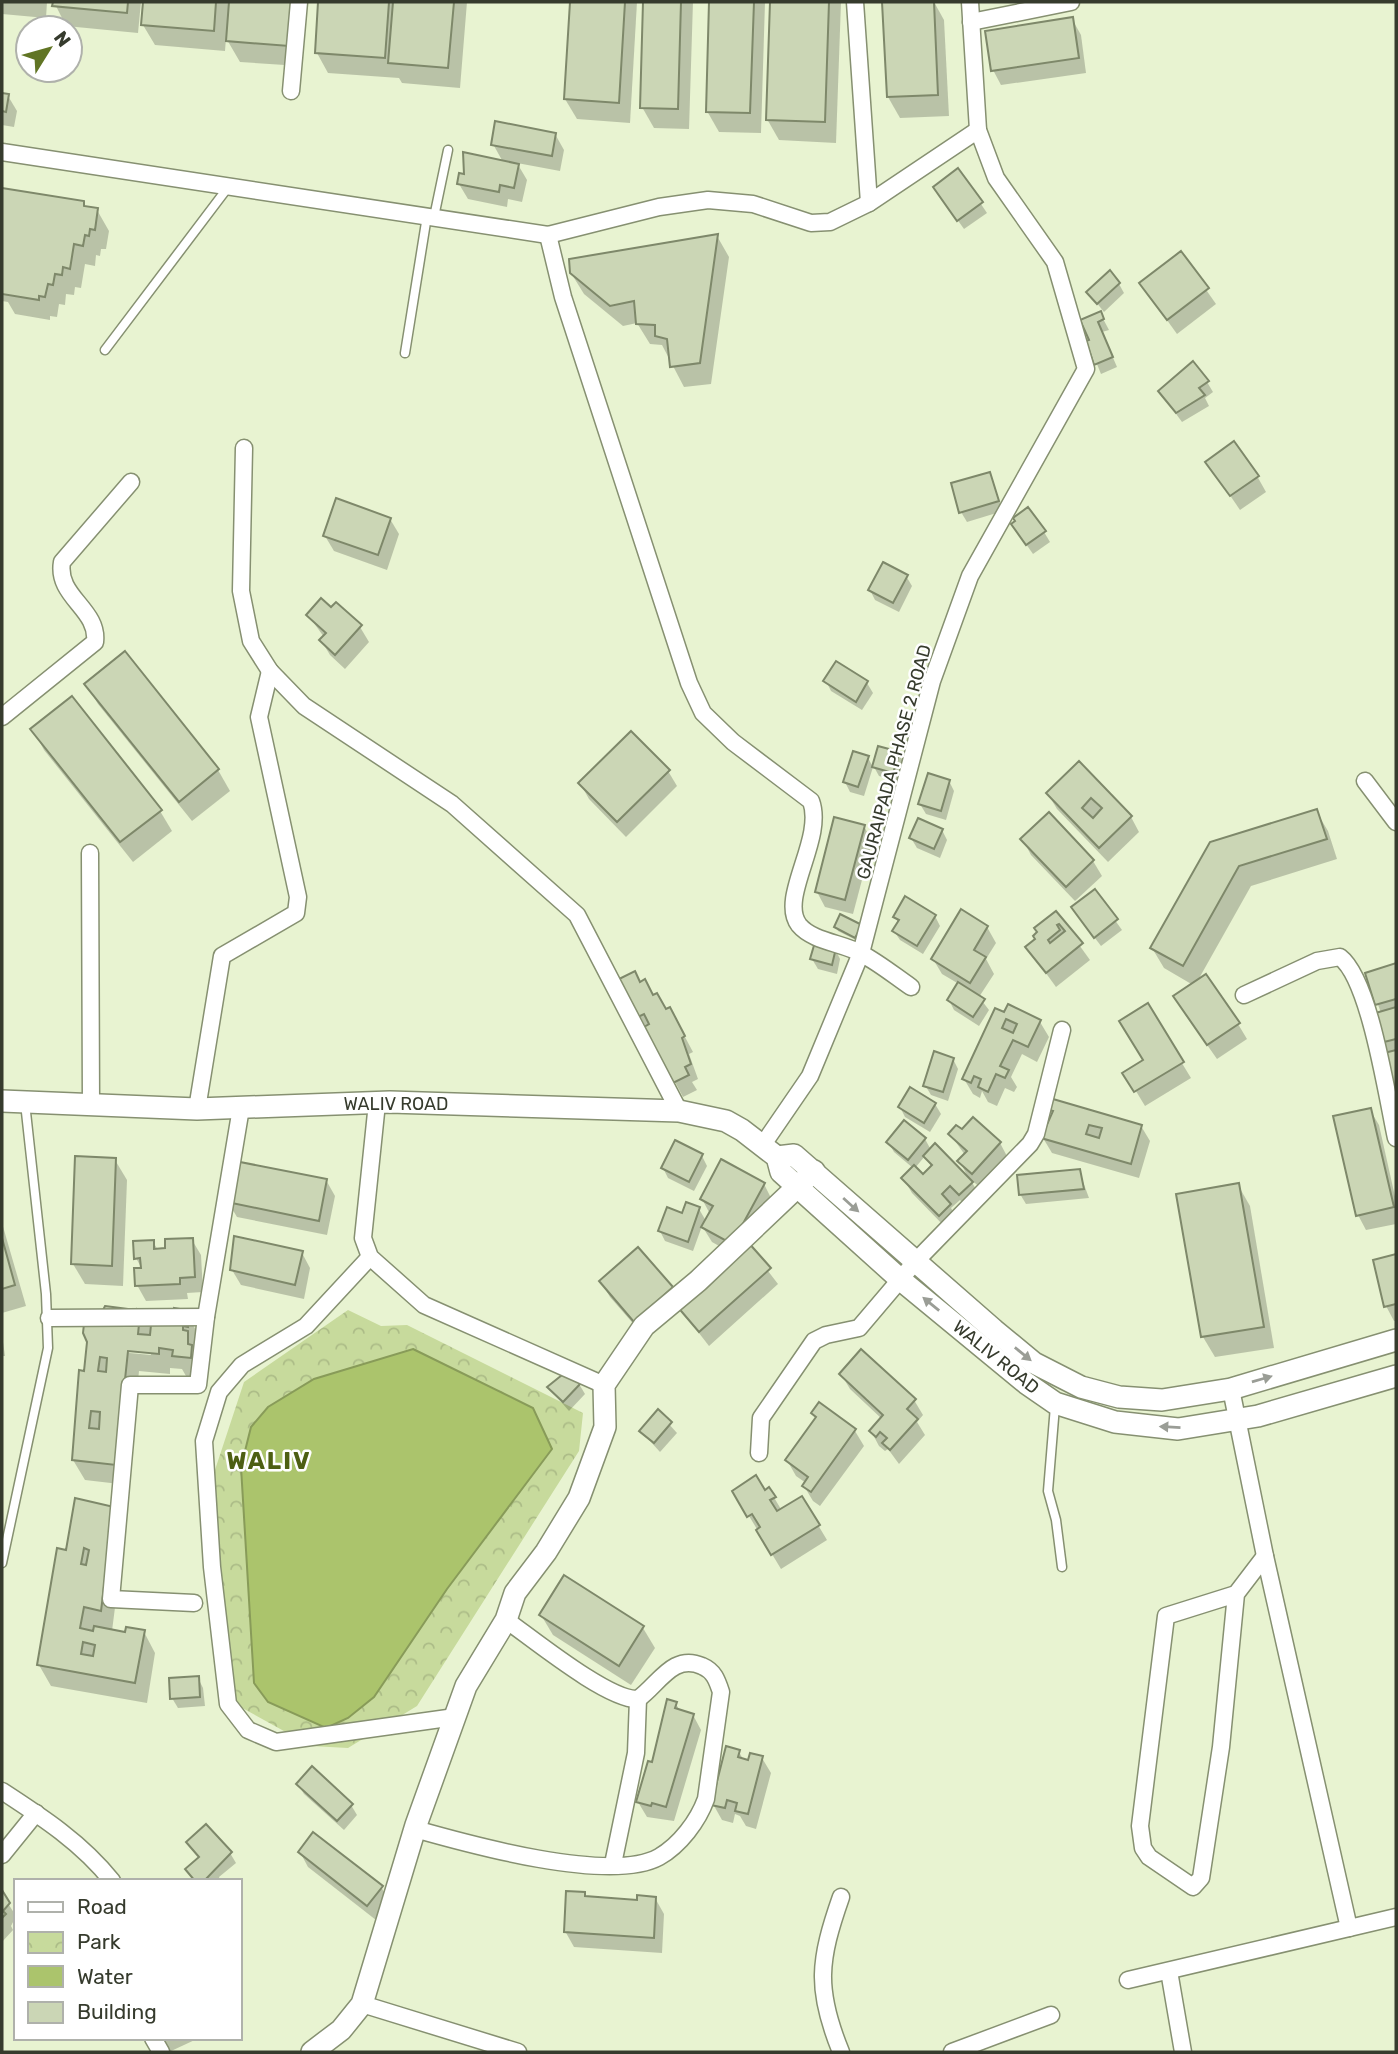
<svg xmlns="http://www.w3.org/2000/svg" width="1398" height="2054" viewBox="0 0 1398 2054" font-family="Rubik,sans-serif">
<defs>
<pattern id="park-crowns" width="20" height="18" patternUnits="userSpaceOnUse" patternTransform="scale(1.75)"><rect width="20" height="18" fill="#c7da9c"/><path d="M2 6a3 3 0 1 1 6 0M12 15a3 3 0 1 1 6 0" fill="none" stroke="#acbc87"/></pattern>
</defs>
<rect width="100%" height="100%" fill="#e8f3d1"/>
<path fill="url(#park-crowns)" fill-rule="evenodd" d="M348 1310 381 1326 407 1325 583 1413 579 1451 417 1706 348 1748 311 1746 235 1704 220 1613 212 1479 244 1382ZM268 1407 447 1589 374 1697Z"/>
<path fill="#abc46c" stroke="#889b59" stroke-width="2" d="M413 1349 533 1408 552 1449 447 1589 374 1697 348 1718 326 1728 268 1702 254 1683 241 1467 251 1427 268 1407 314 1379Z"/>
<g fill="#0003" fill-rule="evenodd">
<path d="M2 2H47L46 18 2 14Z"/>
<path d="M54 2H141L138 33 66 26Z"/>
<path d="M145 2H305L300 66 240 62 226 38 225 51 155 45 143 25Z"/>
<path d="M320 2H467L460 88 402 83 399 78 328 73 317 53Z"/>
<path d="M571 2H637L630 123 577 119 565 99Z"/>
<path d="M645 2H693L689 129 654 128 642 107Z"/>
<path d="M711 2H765L761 133 719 132 707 111Z"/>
<path d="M772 2H841L836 143 779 140 767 119Z"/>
<path d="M884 2H934L944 20 949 116 900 118 888 97Z"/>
<path d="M1072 19 1081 35 1086 73 1001 85 993 70Z"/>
<path d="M2 94 8 96 17 111 14 127 2 125Z"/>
<path d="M555 134 564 150 560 171 517 163 527 180 522 202 508 199 507 207 468 199 459 184 503 162 493 144Z"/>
<path d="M958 170 987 213 964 229 941 197Z"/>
<path d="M2 190 83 203 87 208 97 210 109 231 106 249H101L100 256 96 255 95 266 85 264 81 288 75 287 74 295 66 294 65 305 59 304 57 317 50 316V320L15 314 8 302 2 301Z"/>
<path d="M717 236 729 257 711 384 684 387 662 345 650 344 637 323 623 326 584 294 571 273Z"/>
<path d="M1181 254 1216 304 1177 334 1141 284Z"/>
<path d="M1119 284 1124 293 1104 312 1088 292Z"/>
<path d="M1100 313 1109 330 1102 332 1117 367 1101 374 1088 342Z"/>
<path d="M1207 382 1213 392 1205 398 1209 406 1182 422 1160 392Z"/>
<path d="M1208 463 1257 476 1266 492 1240 510Z"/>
<path d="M990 474 1003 511 967 522 961 512Z"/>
<path d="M390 519 399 534 387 570 334 551 325 536Z"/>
<path d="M1044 532 1050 542 1033 554 1019 534Z"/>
<path d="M906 576 912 586 899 612 875 600 870 590Z"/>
<path d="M308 615 360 627 369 642 345 669 330 655 321 640 324 637Z"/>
<path d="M124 653 218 770 230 791 192 821 98 704 86 684Z"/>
<path d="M826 681 867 683 873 693 862 710 831 691Z"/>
<path d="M33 729 160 811 172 831 133 862 44 750Z"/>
<path d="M898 753 904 763 899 782 879 776 874 767Z"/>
<path d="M868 758 873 767 864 796 850 792 845 782Z"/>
<path d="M1079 764 1131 817 1139 832 1108 862 1057 809 1048 794Z"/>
<path d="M668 771 677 786 626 837 589 799 580 783Z"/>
<path d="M949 781 954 791 946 820 926 814 920 804Z"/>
<path d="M1316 811 1328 831 1337 859 1251 886 1197 982 1238 1024 1247 1039 1217 1059 1184 1012 1193 985 1164 968 1152 948 1211 844Z"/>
<path d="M864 826 872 842 853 914 825 907 817 892Z"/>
<path d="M942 830 947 840 940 858 917 848 911 838Z"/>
<path d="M1023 840 1093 861 1102 876 1075 901 1031 855Z"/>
<path d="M1094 891 1122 930 1101 946 1079 917Z"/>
<path d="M1056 913 1090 960 1056 987 1027 947Z"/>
<path d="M935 916 940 926 923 954 900 940 894 931 899 924 895 917Z"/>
<path d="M836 927H861L858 941 838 931Z"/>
<path d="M987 927 996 943 986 959 994 974 979 997 989 1010 979 1026 954 1010 949 1000 959 984 942 974 933 959Z"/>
<path d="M835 949 840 959 837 974 818 969 812 959Z"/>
<path d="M1396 965V1094L1388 1054 1382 1043 1381 1013 1367 974Z"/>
<path d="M640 984 678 1024 693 1052 689 1054 698 1079 692 1082 697 1090 683 1097 640 1016Z"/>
<path d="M1147 1006 1191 1078 1145 1106 1125 1073 1145 1061Z"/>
<path d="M996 1010 1040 1022 1049 1037 1037 1062 1022 1054 1011 1077 1017 1087 1014 1092 1005 1088 997 1106 988 1102 982 1091 980 1098 973 1094 964 1079Z"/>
<path d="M953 1059 958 1069 948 1101 931 1095 925 1085Z"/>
<path d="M1054 1101 1141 1126 1150 1141 1139 1178 1052 1153 1043 1138 1047 1124 1051 1125Z"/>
<path d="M935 1104 941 1114 930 1132 905 1117 900 1107Z"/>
<path d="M1370 1110 1379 1125 1396 1201V1224L1366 1230 1358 1215Z"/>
<path d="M962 1132 1000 1143 1008 1158 981 1188 970 1179 981 1198 969 1209 960 1200 951 1208 958 1220 948 1230 912 1193 903 1178 913 1168 894 1152 888 1142 925 1139 931 1150 969 1179 960 1162 965 1155 950 1134ZM925 1156 932 1168 923 1177 915 1168Z"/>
<path d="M702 1156 707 1166 694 1191 668 1178 663 1168Z"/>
<path d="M115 1160 127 1180 123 1286 85 1284 73 1264Z"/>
<path d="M1079 1171 1089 1198 1026 1204 1020 1194Z"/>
<path d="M326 1180 335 1196 327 1235 237 1217 228 1202Z"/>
<path d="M764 1184 772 1200 748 1245 778 1284 709 1346 678 1306 644 1336 610 1297 601 1282 638 1249 672 1288 680 1303 735 1255 712 1242 702 1226 693 1251 665 1241 660 1231 683 1215 699 1209 706 1221 710 1214 702 1199Z"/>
<path d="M1238 1185 1250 1206 1274 1348 1215 1357 1203 1337Z"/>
<path d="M2 1223 26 1306 2 1313Z"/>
<path d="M192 1240 201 1255 203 1292 187 1293 188 1299 146 1301 137 1285 142 1269 136 1258 153 1242 158 1250Z"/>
<path d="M302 1253 310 1268 304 1299 241 1285 232 1270Z"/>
<path d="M1396 1256V1321H1394L1386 1306 1375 1261Z"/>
<path d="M128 1310 185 1311 197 1332 199 1346H194L202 1377 186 1376 182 1369 170 1368V1374L139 1371 128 1485 85 1480 73 1460 86 1373ZM120 1348 151 1352V1355L119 1352Z"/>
<path d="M2 1335 5 1356H2Z"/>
<path d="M841 1374 914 1400 923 1415 917 1422 925 1435 899 1464 888 1449 885 1451 879 1446 871 1431 882 1419 850 1389Z"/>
<path d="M579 1384 585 1394 569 1411 549 1388Z"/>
<path d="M658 1412 677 1433 660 1452 641 1431Z"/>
<path d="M813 1413 855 1431 864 1446 820 1506 813 1501 804 1486 806 1483 796 1476 787 1460 817 1419Z"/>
<path d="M769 1489 782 1511 818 1525 827 1540 781 1569 734 1491 764 1492Z"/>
<path d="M113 1508 125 1529 112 1631 144 1632 155 1653 147 1703 51 1686 39 1665 68 1552Z"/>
<path d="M541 1615 643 1628 655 1648 631 1685 553 1635Z"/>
<path d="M198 1678 203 1688 205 1706 178 1708 172 1698Z"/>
<path d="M676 1704 680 1711 693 1715 701 1730 674 1821 647 1817 638 1802Z"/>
<path d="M739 1752 744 1761 762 1758 771 1773 756 1829 746 1826 740 1816 735 1814 733 1823 722 1820 713 1804Z"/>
<path d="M298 1784 351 1805 357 1815 344 1830 304 1794Z"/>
<path d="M188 1843 230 1853 236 1863 219 1877 220 1881H194L187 1870 200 1859Z"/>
<path d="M300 1852 381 1887 390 1902 376 1920 308 1867Z"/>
<path d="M2 1894 16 1916 11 1926 13 1930 2 1942Z"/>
<path d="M584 1894 587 1898 638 1902 655 1898 664 1914 662 1953 574 1947 565 1931Z"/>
<path d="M159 2038H199L169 2052Z"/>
</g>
<g fill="#cbd6b5" stroke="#7e886a" stroke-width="2" fill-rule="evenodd">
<path d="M53 2H128L127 13 52 6Z"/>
<path d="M143 2H216L214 31 141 25Z"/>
<path d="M229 2H293L289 46 226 41Z"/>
<path d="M318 2H389L385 58 315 53Z"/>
<path d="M393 2H454L448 68 388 63Z"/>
<path d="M570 2H625L619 103 564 99Z"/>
<path d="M643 2H681L678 109 640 108Z"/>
<path d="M709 2H754L750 113 706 112Z"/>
<path d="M770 2H829L825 122 766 120Z"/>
<path d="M882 2H934L938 95 887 97Z"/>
<path d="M1073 17 1079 58 991 71 985 31Z"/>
<path d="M2 93 9 94 6 112 2 111Z"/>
<path d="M495 121 556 133 552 156 491 145Z"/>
<path d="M463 152 519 164 514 188 500 185 499 192 457 184 459 173 464 174Z"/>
<path d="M958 168 983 202 957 221 933 187Z"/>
<path d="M2 188 84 201V206L98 208 95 230 90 229 89 236 85 235 83 246 74 244 70 269 63 267 62 275 55 274 53 285 48 284 45 297 39 296V300L2 294Z"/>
<path d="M718 234 700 363 670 367 667 339 655 336V325L636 324 634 301 610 306 570 273 569 259Z"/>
<path d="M1181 251 1209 288 1167 320 1139 283Z"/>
<path d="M1110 270 1120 283 1097 304 1086 292Z"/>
<path d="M1101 311 1104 319 1098 322 1113 357 1094 365 1086 341 1089 340 1080 320Z"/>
<path d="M1193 361 1209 381 1199 388 1205 395 1176 413 1158 391Z"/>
<path d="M1234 441 1259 476 1230 496 1205 462Z"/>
<path d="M990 472 999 501 959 513 951 483Z"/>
<path d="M336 498 391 518 378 555 323 536Z"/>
<path d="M1028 507 1046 531 1026 545 1011 524 1015 521 1013 518Z"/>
<path d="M883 562 908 575 893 603 868 590Z"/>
<path d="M321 598 331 607 336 602 362 625 335 655 319 640 326 633 306 615Z"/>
<path d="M125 651 219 769 179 802 84 684Z"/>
<path d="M836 661 868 681 856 702 823 681Z"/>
<path d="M72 696 162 810 120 842 30 729Z"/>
<path d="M631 731 670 770 617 822 578 783Z"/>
<path d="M878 746 900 752 893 773 872 767Z"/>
<path d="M853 751 869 756 858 787 843 782Z"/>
<path d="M1079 761 1132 816 1099 848 1046 793ZM1091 798 1102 808 1093 818 1082 808Z"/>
<path d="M928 773 950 780 941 811 918 804Z"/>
<path d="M1317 809 1327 839 1239 866 1183 966 1150 948 1210 842Z"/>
<path d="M1049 812 1094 860 1066 887 1020 839Z"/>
<path d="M834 817 865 825 845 900 815 892Z"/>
<path d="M918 818 943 829 934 849 909 838Z"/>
<path d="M1095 889 1118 919 1094 938 1071 907Z"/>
<path d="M905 896 936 915 917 946 892 931 899 920 893 917Z"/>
<path d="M961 909 988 926 974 950 986 957 970 983 931 959Z"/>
<path d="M1056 911 1083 943 1046 973 1025 947 1035 939 1033 936 1037 932 1034 928ZM1059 924 1065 931 1050 943 1048 940 1060 930 1057 925Z"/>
<path d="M840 914 862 925 855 938 834 927Z"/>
<path d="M815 942 836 948 832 965 810 959Z"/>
<path d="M1396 963V999L1375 1005 1365 973Z"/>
<path d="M635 971 640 982 645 979 653 995 657 993 666 1009 670 1007 685 1036 682 1038 691 1064 685 1067 689 1075 673 1083 644 1027 649 1024 644 1014 638 1017 619 979Z"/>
<path d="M1206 974 1240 1023 1207 1045 1173 996Z"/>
<path d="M958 982 985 999 973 1017 947 1000Z"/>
<path d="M1148 1003 1184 1062 1134 1092 1122 1073 1143 1060 1119 1021Z"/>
<path d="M1008 1004 1041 1020 1028 1047 1013 1040 1000 1066 1009 1070 1005 1078 996 1074 988 1092 978 1087 981 1079 974 1076 971 1083 962 1079 995 1008 1004 1012ZM1006 1019 1017 1024 1013 1033 1002 1028Z"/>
<path d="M1396 1007V1039L1380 1043 1372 1014Z"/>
<path d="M1396 1050V1100L1384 1053Z"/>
<path d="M934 1051 954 1058 943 1092 923 1086Z"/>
<path d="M910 1087 936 1103 924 1123 898 1107Z"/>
<path d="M1053 1099 1142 1125 1131 1164 1041 1138 1053 1111 1049 1110ZM1089 1125 1102 1128 1099 1138 1086 1134Z"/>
<path d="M1371 1108 1394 1207 1356 1216 1333 1116Z"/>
<path d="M973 1117 1001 1142 972 1174 957 1161 967 1151 948 1134 956 1125 962 1129Z"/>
<path d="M904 1120 926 1138 908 1160 886 1142Z"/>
<path d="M675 1140 703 1154 689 1182 661 1168Z"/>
<path d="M935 1143 973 1182 959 1195 950 1186 942 1194 951 1204 939 1216 901 1178 914 1165 923 1174 932 1165 923 1156Z"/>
<path d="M75 1156 116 1158 112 1266 71 1264Z"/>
<path d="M721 1159 765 1183 732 1244 701 1227 713 1206 700 1199Z"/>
<path d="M235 1161 327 1179 319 1221 227 1202Z"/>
<path d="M1080 1169 1084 1189 1019 1195 1017 1175Z"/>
<path d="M1239 1183 1264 1327 1201 1337 1176 1194Z"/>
<path d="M686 1202 700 1207 688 1242 658 1231 667 1207 682 1213Z"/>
<path d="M234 1236 303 1251 295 1285 230 1270Z"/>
<path d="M2 1238 15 1285 2 1289Z"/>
<path d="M193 1238 195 1277 180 1278V1284L135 1286 134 1268H141L140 1258 134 1259 133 1241 154 1240V1249L165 1248V1239Z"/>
<path d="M747 1241 771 1268 699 1332 676 1305Z"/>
<path d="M638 1247 673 1287 634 1322 599 1281Z"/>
<path d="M1396 1254V1304L1384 1307 1373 1260Z"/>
<path d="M105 1306 129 1309 128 1316 136 1317 137 1309 173 1315 174 1308 186 1310 188 1327 183 1326V1330L188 1331V1344L192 1345 191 1358 172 1356 173 1350 159 1348V1354L128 1351 116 1465 72 1460 79 1370 84 1371 87 1342 83 1333 85 1315 100 1316ZM139 1324 151 1325 150 1335 138 1334ZM100 1357 107 1358 106 1372 98 1371ZM91 1411 100 1412 99 1429 89 1428Z"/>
<path d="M861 1349 916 1399 907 1409 918 1419 890 1450 882 1443 887 1438 880 1432 876 1437 869 1431 883 1415 839 1374Z"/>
<path d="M567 1371 581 1383 563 1402 547 1387Z"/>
<path d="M819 1402 856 1429 811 1492 802 1486 808 1477 785 1460 816 1417 811 1413Z"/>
<path d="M658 1409 672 1422 654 1443 639 1431Z"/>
<path d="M756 1475 765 1490 769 1487 776 1497 770 1500 777 1511 802 1496 820 1525 771 1555 756 1530 760 1527 752 1514 747 1517 732 1491Z"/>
<path d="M75 1498 114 1507 101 1611 84 1607 80 1628 93 1631 94 1626 125 1632 126 1627 145 1630 135 1683 37 1665 57 1548 66 1550ZM84 1548 89 1550 86 1565 81 1564ZM83 1642 95 1645 93 1656 81 1654Z"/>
<path d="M564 1575 644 1626 619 1666 539 1615Z"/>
<path d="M199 1676 200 1697 170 1699 169 1678Z"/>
<path d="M667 1699 677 1702 675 1708 694 1714 666 1807 652 1803 651 1806 636 1802 648 1761 652 1762Z"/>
<path d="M726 1746 740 1750 738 1757 748 1760 750 1753 763 1756 748 1814 735 1811 737 1803 727 1800 725 1808 711 1805Z"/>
<path d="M312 1766 353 1804 337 1821 296 1784Z"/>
<path d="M206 1824 232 1852 204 1881H195L185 1869 199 1857 186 1842Z"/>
<path d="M313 1832 383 1886 367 1906 298 1852Z"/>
<path d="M2 1890 10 1903 3 1911 6 1914 2 1918Z"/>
<path d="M566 1891 585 1892V1896L637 1900V1895L656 1897 654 1938 564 1932Z"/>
</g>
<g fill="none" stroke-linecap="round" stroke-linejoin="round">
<defs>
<g id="lane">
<path d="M434 217 448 150"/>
<path d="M105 350 229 186"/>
<path d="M405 353 427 216"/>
<path d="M1055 1406 1048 1491 1056 1520 1062 1567"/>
<path d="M2 1563 48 1348 46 1294 25 1103"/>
</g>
<g id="street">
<path d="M855 2 869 203"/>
<path d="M971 22 1071 2"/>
<path d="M291 91 299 2"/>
<path d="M2 152 548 235 659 207 708 200 753 204 811 223 830 222 869 203 978 130"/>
<path d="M548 235 563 297 689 683 703 713 733 742 811 801C825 839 778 898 799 925 813 942 844 943 862 954 879 963 895 976 911 987"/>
<path d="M244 448 241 591 251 641 270 671 304 706 452 804 577 915 679 1111"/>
<path d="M2 717 95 642C99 609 56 597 62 562L131 482"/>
<path d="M1365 781 1396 822"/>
<path d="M90 853 91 1104"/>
<path d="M1244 995 1317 961 1340 957C1370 980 1387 1097 1396 1138"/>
<path d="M377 1103 363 1238 370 1257 424 1305 604 1385"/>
<path d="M197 1109 222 956 296 913 298 897 259 717 270 671"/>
<path d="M762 1146 810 1076 861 953 932 681 970 576 1086 369 1055 262 996 178 978 130 970 2"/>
<path d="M370 1257 306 1326 242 1365 219 1392 204 1441 212 1567 228 1704 248 1730 276 1742 455 1717"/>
<path d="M49 1318 206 1317"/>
<path d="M1231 1389 1265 1556 1349 1928"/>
<path d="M759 1453 761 1418 814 1341 826 1335 859 1328 915 1262 1030 1144 1036 1134 1062 1030"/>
<path d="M1236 1594 1221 1747 1201 1878 1193 1887 1149 1857 1143 1848 1140 1826 1166 1616 1236 1594 1265 1556"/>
<path d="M194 1603 111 1599 130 1385H198L206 1317 241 1108"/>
<path d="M2 1791C42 1817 82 1843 112 1881"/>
<path d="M415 1829C468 1844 610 1884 659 1857 680 1845 698 1821 706 1799L721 1692C717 1680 714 1671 702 1666 673 1653 659 1684 638 1699 609 1701 533 1639 506 1620"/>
<path d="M2 1855 36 1813"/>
<path d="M613 1864 636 1753 638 1699"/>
<path d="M1169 1971 1183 2052"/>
<path d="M1128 1980 1396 1917"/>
<path d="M362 2004 518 2052"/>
<path d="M153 2038 161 2052"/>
<path d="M841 2052C815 1989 819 1960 841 1897"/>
<path d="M952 2052 1051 2015"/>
</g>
<g id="secondary">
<path d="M2 1101 197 1109 390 1102 679 1111 726 1121 742 1130 777 1157 781 1172 902 1281 1026 1383 1055 1403 1115 1422 1178 1429 1258 1416 1396 1376"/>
<path d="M777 1157 794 1155 994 1330 1034 1363 1081 1387 1119 1397 1162 1400 1231 1389 1396 1340"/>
<path d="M312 2052 341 2030 362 2004 416 1825 466 1686 506 1620 515 1593 546 1552 579 1498 605 1427 604 1385 644 1326 698 1281 814 1171"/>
</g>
</defs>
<use href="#lane" stroke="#869071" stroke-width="11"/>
<use href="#street" stroke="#869071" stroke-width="19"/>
<use href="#secondary" stroke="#869071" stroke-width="24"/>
<use href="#lane" stroke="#fff" stroke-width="8"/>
<use href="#street" stroke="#fff" stroke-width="16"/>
<use href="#secondary" stroke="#fff" stroke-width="21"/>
</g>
<defs><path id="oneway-solid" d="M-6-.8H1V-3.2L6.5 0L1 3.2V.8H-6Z" transform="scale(1.75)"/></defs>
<g fill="#9a9d96">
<use href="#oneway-solid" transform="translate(851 1205) rotate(42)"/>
<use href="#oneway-solid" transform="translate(931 1304) rotate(-141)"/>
<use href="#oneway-solid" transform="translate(1023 1354) rotate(39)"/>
<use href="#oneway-solid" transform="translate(1262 1379) rotate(-16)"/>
<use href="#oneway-solid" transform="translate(1170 1427) rotate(-177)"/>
</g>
<g text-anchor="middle" stroke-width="5" stroke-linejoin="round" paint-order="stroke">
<g font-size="18" fill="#363b2d" stroke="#fff">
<text transform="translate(894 762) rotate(-75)" y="6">GAURAIPADA PHASE 2 ROAD</text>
<text x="396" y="1110">WALIV ROAD</text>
<text transform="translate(996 1357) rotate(39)" y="6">WALIV ROAD</text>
</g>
<g font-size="24" font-weight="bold" letter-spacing="2" fill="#4d5f13" stroke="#fff">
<text x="269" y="1469">WALIV</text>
</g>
</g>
<rect width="1398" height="2054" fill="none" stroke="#363b2d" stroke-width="7"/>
<rect x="14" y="1879" width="228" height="161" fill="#ffffff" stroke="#afb1ab" stroke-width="2"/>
<rect x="28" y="1902" width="35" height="10" fill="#ffffff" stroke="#afb1ab" stroke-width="2"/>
<text x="77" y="1914" font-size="21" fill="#363b2d">Road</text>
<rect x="28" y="1932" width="35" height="21" fill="url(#park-crowns)" stroke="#afb1ab" stroke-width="2"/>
<text x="77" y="1949" font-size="21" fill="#363b2d">Park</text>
<rect x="28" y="1966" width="35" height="21" fill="#abc46c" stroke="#afb1ab" stroke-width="2"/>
<text x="77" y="1984" font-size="21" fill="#363b2d">Water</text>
<rect x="28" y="2002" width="35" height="21" fill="#cbd6b5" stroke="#afb1ab" stroke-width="2"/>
<text x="77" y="2019" font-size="21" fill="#363b2d">Building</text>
<g transform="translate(49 49) rotate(53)"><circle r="33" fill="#ffffff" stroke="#afb1ab" stroke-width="2"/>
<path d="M0-5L12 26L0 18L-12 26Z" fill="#617524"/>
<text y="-10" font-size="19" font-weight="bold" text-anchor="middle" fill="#363b2d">N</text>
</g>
</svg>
